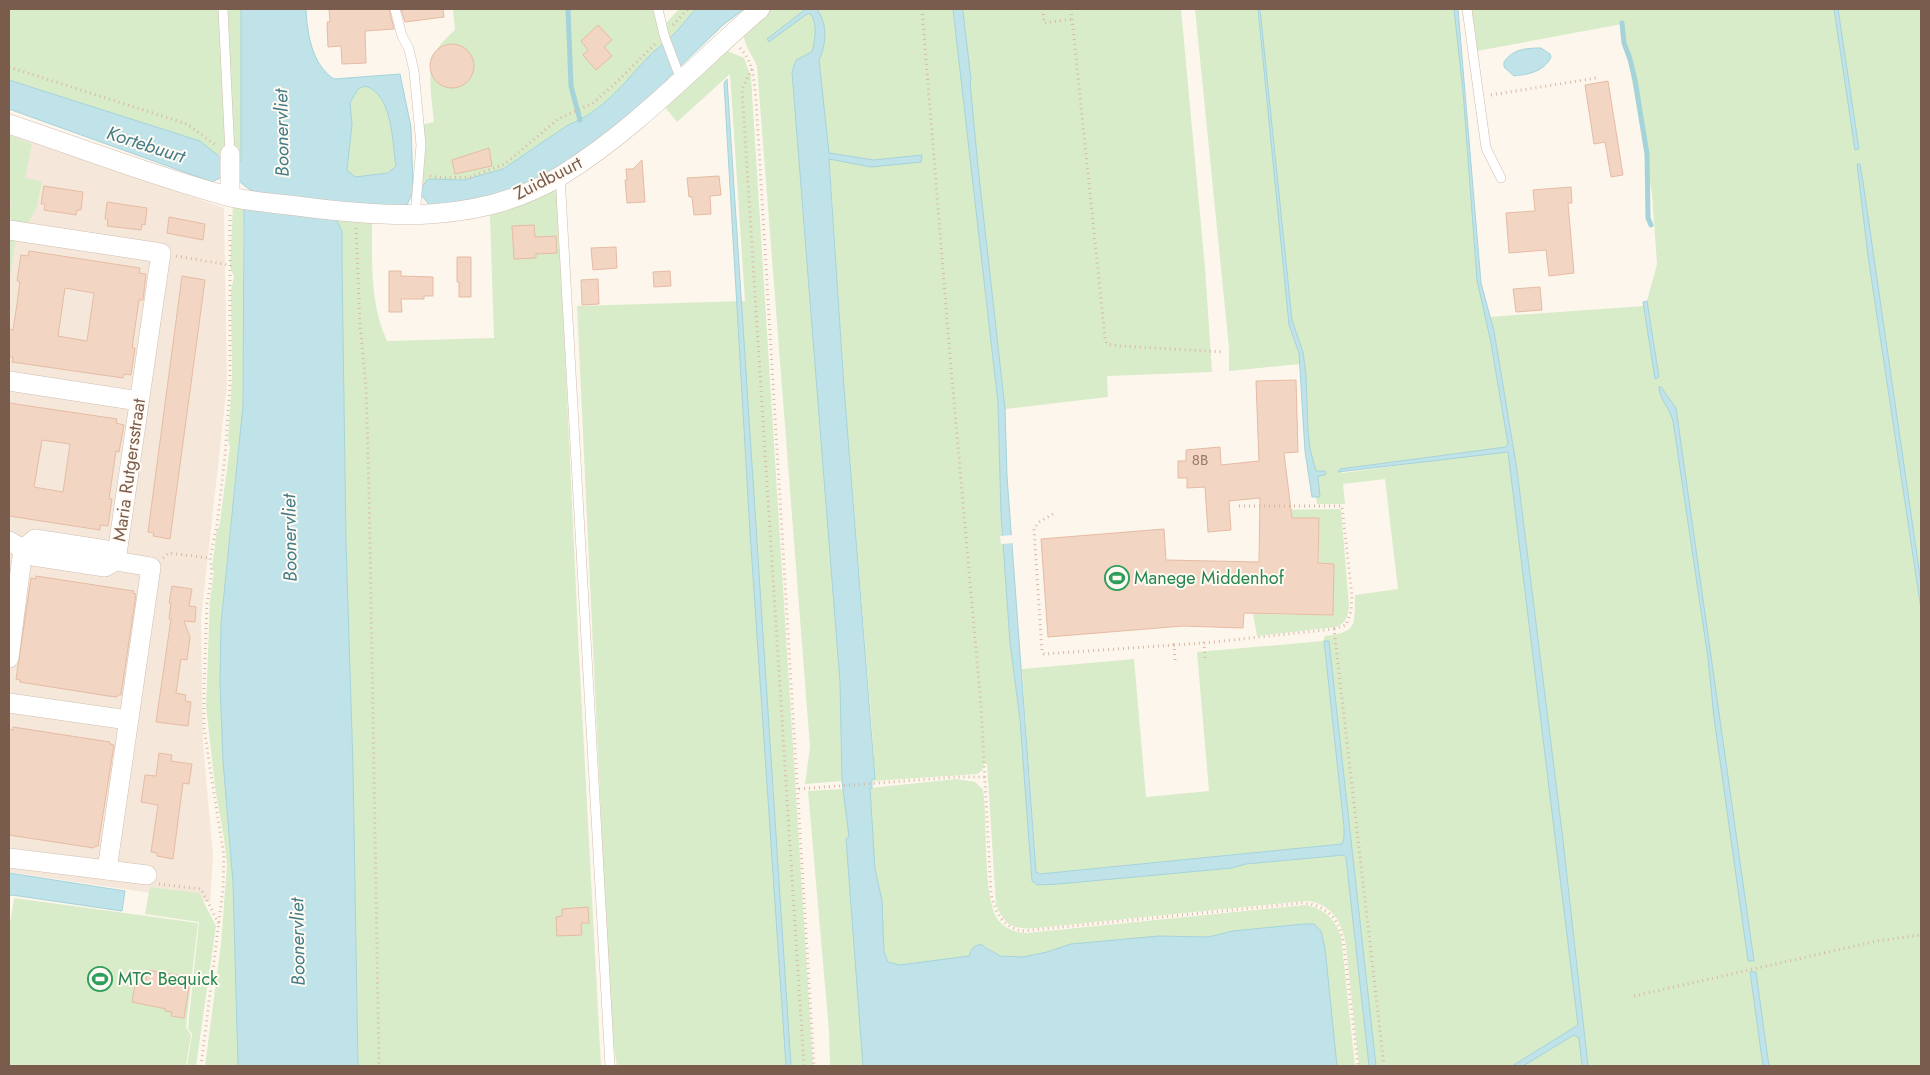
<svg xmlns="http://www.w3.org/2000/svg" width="1930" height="1075" viewBox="0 0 1930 1075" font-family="Jost,sans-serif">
<rect width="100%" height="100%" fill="#fdf6ec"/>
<path fill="#f5e8da" d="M9 133 224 208 227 385 201 619 203 742 213 857 210 902 9 872Z"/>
<g fill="#d8ecc9">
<path d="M9 9H241V160L233 146 218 156 200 141 9 80Z"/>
<path d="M453 9H651L666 23 679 9H696C688 17 681 27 673 35 664 43 655 50 647 58 623 84 602 112 568 125L503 169 464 180 431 179 427 180 423 186 420 125 434 122C432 98 424 64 441 44 445 39 450 34 455 30Z"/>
<path d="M772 9H953L998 403 1001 514 1010 643 1020 720 1032 881 1059 884 1232 868 1246 864 1344 855 1346 858 1369 1066H1359L1345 939C1340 918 1328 902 1305 901L1036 928C1014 930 1005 926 996 905L987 764H984L982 771 977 774 873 781V779H875L872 729 844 387 829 153 796 60 792 72 840 682 842 781 805 784 810 747 757 66C752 54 742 43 744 30Z"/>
<path d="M962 9H1181L1205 268 1212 372 1107 376 1108 397 1005 409 978 167 970 82 971 79Z"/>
<path d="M1195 9H1258L1289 325 1299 353 1300 364 1229 371V348Z"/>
<path d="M1260 9H1454L1463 91 1477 280 1491 343 1508 444 1506 447 1362 466 1340 469 1338 471 1342 473 1508 451 1578 1025 1512 1066H1376L1329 641 1324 642 1344 827V838L1342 844 1040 874 1036 872 1022 669 1134 659 1146 797 1209 791 1197 652 1323 641 1325 636C1359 632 1354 624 1355 595L1398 589 1385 479 1343 484 1345 504H1317L1316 497H1320L1318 476 1325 471H1316L1310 449 1308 431 1306 374 1303 352 1292 320Z"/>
<path d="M1471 9H1834L1855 150 1859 149 1838 9H1921V584L1860 164 1868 256 1921 609V1066H1769L1756 973 1750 972 1763 1066H1588L1563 840 1517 470 1494 331 1489 317 1644 306 1655 378 1659 377 1647 301 1657 264 1652 194 1622 24 1477 51Z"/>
<path d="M725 50 744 58 751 77 813 1066H617L611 1030 577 306 745 301 730 74 677 122 665 107Z"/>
<path d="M365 86C393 94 392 142 396 166L388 173 355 177 347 170 352 124 350 103 358 89Z"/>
<path d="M9 135 32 144 25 178 42 181 37 206 28 224 9 221 11 201 9 192Z"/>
<path d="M555 190 557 191 558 202 579 655 601 1066H358L353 767 346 542 342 262V231L336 219 372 223C372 263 370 304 387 341L494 338 490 215 506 211Z"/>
<path d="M233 205 245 206 243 231V405L221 624 220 683 223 761 233 883 238 1066H205L221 944 227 864 224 839 215 787 206 706 210 599 214 571 212 567 217 529 219 528 230 447 228 441 232 376 231 290 234 277 230 267Z"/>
<path d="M16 237 9 284V239Z"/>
<path d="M1341 509 1349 606C1348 616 1346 623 1336 627L1257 636 1253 614 1333 615 1334 564 1319 563V519L1260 516V510Z"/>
<path d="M956 779 975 782 983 790C988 819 982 901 999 921 1006 929 1016 933 1027 933L1305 905C1324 908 1334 918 1341 936L1355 1066H1337L1322 936 1321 931 1304 924 1233 931 1208 937 1159 936 1071 944 1047 952 1023 957 1000 956 985 946 970 951 969 956 900 965 889 962 884 952 882 900 875 869 870 788Z"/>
<path d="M843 789 849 837 846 839 863 1066H830L829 1031 808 791Z"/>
<path d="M150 887 199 893 216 926 196 1066H187L192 1034 188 1028 199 922 145 914Z"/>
<path d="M14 898 198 923 186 1027 191 1035 186 1066H9V930Z"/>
<path d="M1581 1028 1584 1066H1520Z"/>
</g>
<g fill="#bfe3e8" stroke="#a5d3da" fill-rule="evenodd">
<path d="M241 9H306C307 33 312 65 334 79L400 74 411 127 413 185 423 186 427 180 431 179 464 180 503 169 568 125C602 112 623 84 647 58 655 50 664 43 673 35 681 27 688 17 696 9H744L723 25 667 79 665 83 618 126 547 175 488 198 431 207 422 196 412 194 407 205 354 204 336 219 342 231V262L346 542 353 767 358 1066H238L233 883 223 761 220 683 221 624 243 405 244 212 245 206 255 192C232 182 240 167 212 182L9 109V80L200 141 234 168 241 160ZM365 86C393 94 392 142 396 166L388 173 355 177 347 170 352 124 350 103 358 89Z"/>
<path d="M806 9H819L818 11C828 26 826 45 819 60L829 153 874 160 922 155 921 162 871 167 829 159 844 387 875 779H872V788H870L875 869 882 900 884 952 888 962 900 965 969 956C971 949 973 947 980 944L1000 956 1023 957 1047 952 1071 944 1159 936 1208 937 1233 931 1304 924H1314L1321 931 1325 948 1337 1066H863L846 839 849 837 842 781 840 682 792 72 796 60 812 52C815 41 818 23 810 13L807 14 770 41 769 42 767 39Z"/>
<path d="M953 9H962L963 12 971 79 970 82 978 167 1005 409 1007 476 1036 872 1040 874 1342 844 1344 838V827L1324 641H1329L1376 1066H1369L1346 858 1344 855 1246 864 1232 868 1059 884 1037 885 1032 881 1020 720 1010 643 1001 514 998 403Z"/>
<path d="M1258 9H1260L1292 320 1303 352 1306 374 1308 431 1310 449 1316 471H1325L1326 473 1325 475 1318 476 1320 497H1312L1305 451 1299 353 1289 325Z"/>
<path d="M1454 9H1458L1481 283 1494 331 1517 470 1563 840 1588 1066H1582L1579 1038 1574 1035 1523 1066H1512L1578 1025 1508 452 1338 472 1340 469 1506 447 1508 444 1491 343 1477 280 1463 91Z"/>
<path d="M1834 9H1838L1859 149 1855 150Z"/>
<path d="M1541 48 1550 54 1551 57C1544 72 1529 74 1514 76L1504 67V62C1513 49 1526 48 1541 48Z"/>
<path d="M727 79 791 1066H786L750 532 724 83Z"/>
<path d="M1857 164H1860L1863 182 1918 562 1921 584V609L1868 256Z"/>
<path d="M1647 301 1659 377 1655 379 1643 302Z"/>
<path d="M1659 387H1661L1676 408 1754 961H1748L1714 718 1708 658 1673 421C1670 409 1659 398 1659 387Z"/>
<path d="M9 873 125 891 122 911 12 895 9 896Z"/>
<path d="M1750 972H1756L1769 1066H1763Z"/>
</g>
<path fill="#fdf6ec" d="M1014 535V543L1001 544 1000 536Z"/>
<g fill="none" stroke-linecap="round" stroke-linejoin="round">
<g stroke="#a5d3da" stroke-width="5">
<path d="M568 9 571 86 580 120"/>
<path d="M1622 23 1624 43 1630 59 1635 80 1647 154 1648 218 1651 225"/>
</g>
</g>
<g fill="#f3d5c3" stroke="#e6bba3" fill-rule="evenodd">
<path d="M329 9H389L394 29 365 31 366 63 342 64 341 46 328 47 327 22H330Z"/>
<path d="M401 9H443L444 17 405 22Z"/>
<path d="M598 25 612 40 604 47 612 56 596 70 583 55 588 50 581 41Z"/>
<circle cx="452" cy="66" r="22"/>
<path d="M1608 81 1623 175 1611 177 1605 142 1594 144 1585 85Z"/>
<path d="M489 148 492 166 455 174 452 160Z"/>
<path d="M642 160 645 202 627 203 625 180H627L626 169H633Z"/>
<path d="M719 176 721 195 710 196 711 214 694 215 692 197H689L687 178Z"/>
<path d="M44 186 83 192 81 210H77L76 215 44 210 45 204H41Z"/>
<path d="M1571 187 1572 203H1568L1574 273 1549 276 1546 250 1509 253 1506 213 1535 211 1533 190Z"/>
<path d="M107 202 147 208 145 225 142 224 141 230 107 226 108 219H105Z"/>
<path d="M169 217 205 224 203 240 167 233Z"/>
<path d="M534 225 535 237 556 236 557 253 536 254V258L514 259 512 226Z"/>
<path d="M616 247 617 268 593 270 591 248Z"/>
<path d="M29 251 140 268 139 273 146 274 143 300H139L132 348H135L131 375 124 374 123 378 12 362 13 357H9V329L13 330 17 304 20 282 17 281 21 255 28 256ZM65 288 94 293 87 341 58 336Z"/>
<path d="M457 257H471V297H459V282H457Z"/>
<path d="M389 271H401V276L433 277V296H424V299H401L402 312H389Z"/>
<path d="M670 271 671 286 654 287 653 272Z"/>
<path d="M182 276 205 280 170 539 153 536 154 533 148 532Z"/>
<path d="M598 279 599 304 582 305 581 280Z"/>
<path d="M1540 287 1542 310 1516 312 1513 289Z"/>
<path d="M1296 380 1298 452 1284 453 1292 518H1319L1318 563 1334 564 1333 615 1244 613 1243 628 1183 626 1048 637 1041 539 1164 529 1166 560 1259 562 1260 498 1229 501 1231 530 1208 532 1205 487 1187 488V478H1178V461H1186V450L1220 447 1221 465 1259 461 1256 381Z"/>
<path d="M9 403 117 419 116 423 124 425 119 452 116 451 109 499H112L108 526 100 525V530L9 516ZM42 440 70 444 63 492 34 487Z"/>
<path d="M36 576 134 591 133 593 136 594 121 695H118L117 697 108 696 20 682V680L16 679 31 578 36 579Z"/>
<path d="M172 586 192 589 189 606 196 607 195 622 184 621 190 637 187 660 181 659 176 693 186 695 185 701 191 702 188 726 156 722 171 619H169L171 603H169Z"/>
<path d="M13 727 110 742V744L114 745 98 846H95L94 848 9 835V729L13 730Z"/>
<path d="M159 753 172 755 171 761 192 764 189 784 183 783 173 859 157 856V853L151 852 158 805 141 802 145 775 156 776Z"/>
<path d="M588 907 589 923H581L582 935 557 936 556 917 562 916V909Z"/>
<path d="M147 970 183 976 181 986 189 987 184 1018 171 1016 172 1012 165 1011 166 1009 132 1002 136 979 146 980Z"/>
</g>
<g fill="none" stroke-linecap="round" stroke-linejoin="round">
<defs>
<g id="service">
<path d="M223 9 230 154"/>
<path d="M395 9 402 36 409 49 414 71 421 145 415 216"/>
<path d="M658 9 664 35 681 80"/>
<path d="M1467 9 1486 148 1501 178"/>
<path d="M560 176 610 1066"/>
</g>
<g id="minor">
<path d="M9 124C81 148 153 176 227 196 250 202 274 203 297 206 387 218 481 225 562 175 635 130 695 65 760 9"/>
<path d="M230 154V196"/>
<path d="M9 230 161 253 116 561 151 567 107 870 9 858"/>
<path d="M9 381 139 401"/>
<path d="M35 539 106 550 116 561 105 567 33 556 23 549Z"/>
<path d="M9 541 23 549 9 658"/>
<path d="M9 703 128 720"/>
<path d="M107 870 147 875"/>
</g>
</defs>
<use href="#service" stroke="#d1beb0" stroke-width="10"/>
<use href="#minor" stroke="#d1beb0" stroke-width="20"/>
<g stroke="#d9b8a5" stroke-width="3" stroke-dasharray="1 4" stroke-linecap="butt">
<path d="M922 9 950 356 981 706 991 894C996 914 1002 926 1022 931L1302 903C1324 904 1338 917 1343 939L1358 1066"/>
<path d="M1043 9 1044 23 1072 19"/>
<path d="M1071 9 1105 338 1107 344 1120 346 1224 352"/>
<path d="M673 25 688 9"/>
<path d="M740 48C754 63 754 80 756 100L814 1066"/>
<path d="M9 67 187 124 217 146"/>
<path d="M752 69 742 89 804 1066"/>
<path d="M1491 95 1596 78"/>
<path d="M430 176 443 178 470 177 505 164 558 119 593 103 621 78 655 44"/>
<path d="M356 228 360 324 366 388 369 487 379 1066"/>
<path d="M176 256 229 265"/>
<path d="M1239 506H1342L1352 597 1351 611 1346 625 1334 629"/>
<path d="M1053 514 1039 522 1034 529 1042 652 1044 654 1174 645"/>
<path d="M163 558 169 553 210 558"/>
<path d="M1205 658 1204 643 1334 629 1384 1066"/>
<path d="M1175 660 1174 645 1204 643"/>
<path d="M799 789 956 777H986"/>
<path d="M159 884 201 889 219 924"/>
<path d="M1634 996 1877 941 1921 935"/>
<path d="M201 1066 223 889 224 856 208 755 204 727V687L207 604 212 572 210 558 217 525 225 457 230 384V215"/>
</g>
<use href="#service" stroke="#fff" stroke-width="9"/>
<use href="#minor" stroke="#fff" stroke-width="19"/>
</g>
<defs>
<symbol id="stadium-ring" viewBox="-11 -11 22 22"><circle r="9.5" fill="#fffaf3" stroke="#2e9e5b" stroke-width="1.5"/><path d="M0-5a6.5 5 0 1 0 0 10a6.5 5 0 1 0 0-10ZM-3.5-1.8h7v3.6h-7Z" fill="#2e9e5b"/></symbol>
</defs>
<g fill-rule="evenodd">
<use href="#stadium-ring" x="1103" y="564" width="28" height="28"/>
<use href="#stadium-ring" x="86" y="965" width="28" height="28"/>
</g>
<g text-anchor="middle" stroke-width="4" stroke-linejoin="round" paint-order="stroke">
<g font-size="15" fill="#987a6a">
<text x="1200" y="465">8B</text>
</g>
<g font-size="18" fill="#7a5c4d" stroke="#fffaf3">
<text transform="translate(548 178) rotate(-27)" y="6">Zuidbuurt</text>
<text transform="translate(129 470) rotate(-82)" y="6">Maria Rutgersstraat</text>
</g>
<g font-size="18" fill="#27864d" stroke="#fffaf3" text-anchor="start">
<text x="1134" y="584">Manege Middenhof</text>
<text x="118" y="985">MTC Bequick</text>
</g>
<g font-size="19" font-style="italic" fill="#437c86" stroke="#fffaf3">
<text transform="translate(281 133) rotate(-91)" y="7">Boonervliet</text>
<text transform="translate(146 144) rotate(18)" y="7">Kortebuurt</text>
<text transform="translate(289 538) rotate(-91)" y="7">Boonervliet</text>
<text transform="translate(297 942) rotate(-91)" y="7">Boonervliet</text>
</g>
</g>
<rect width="1930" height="1075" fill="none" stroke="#7a5c4d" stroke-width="20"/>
</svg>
